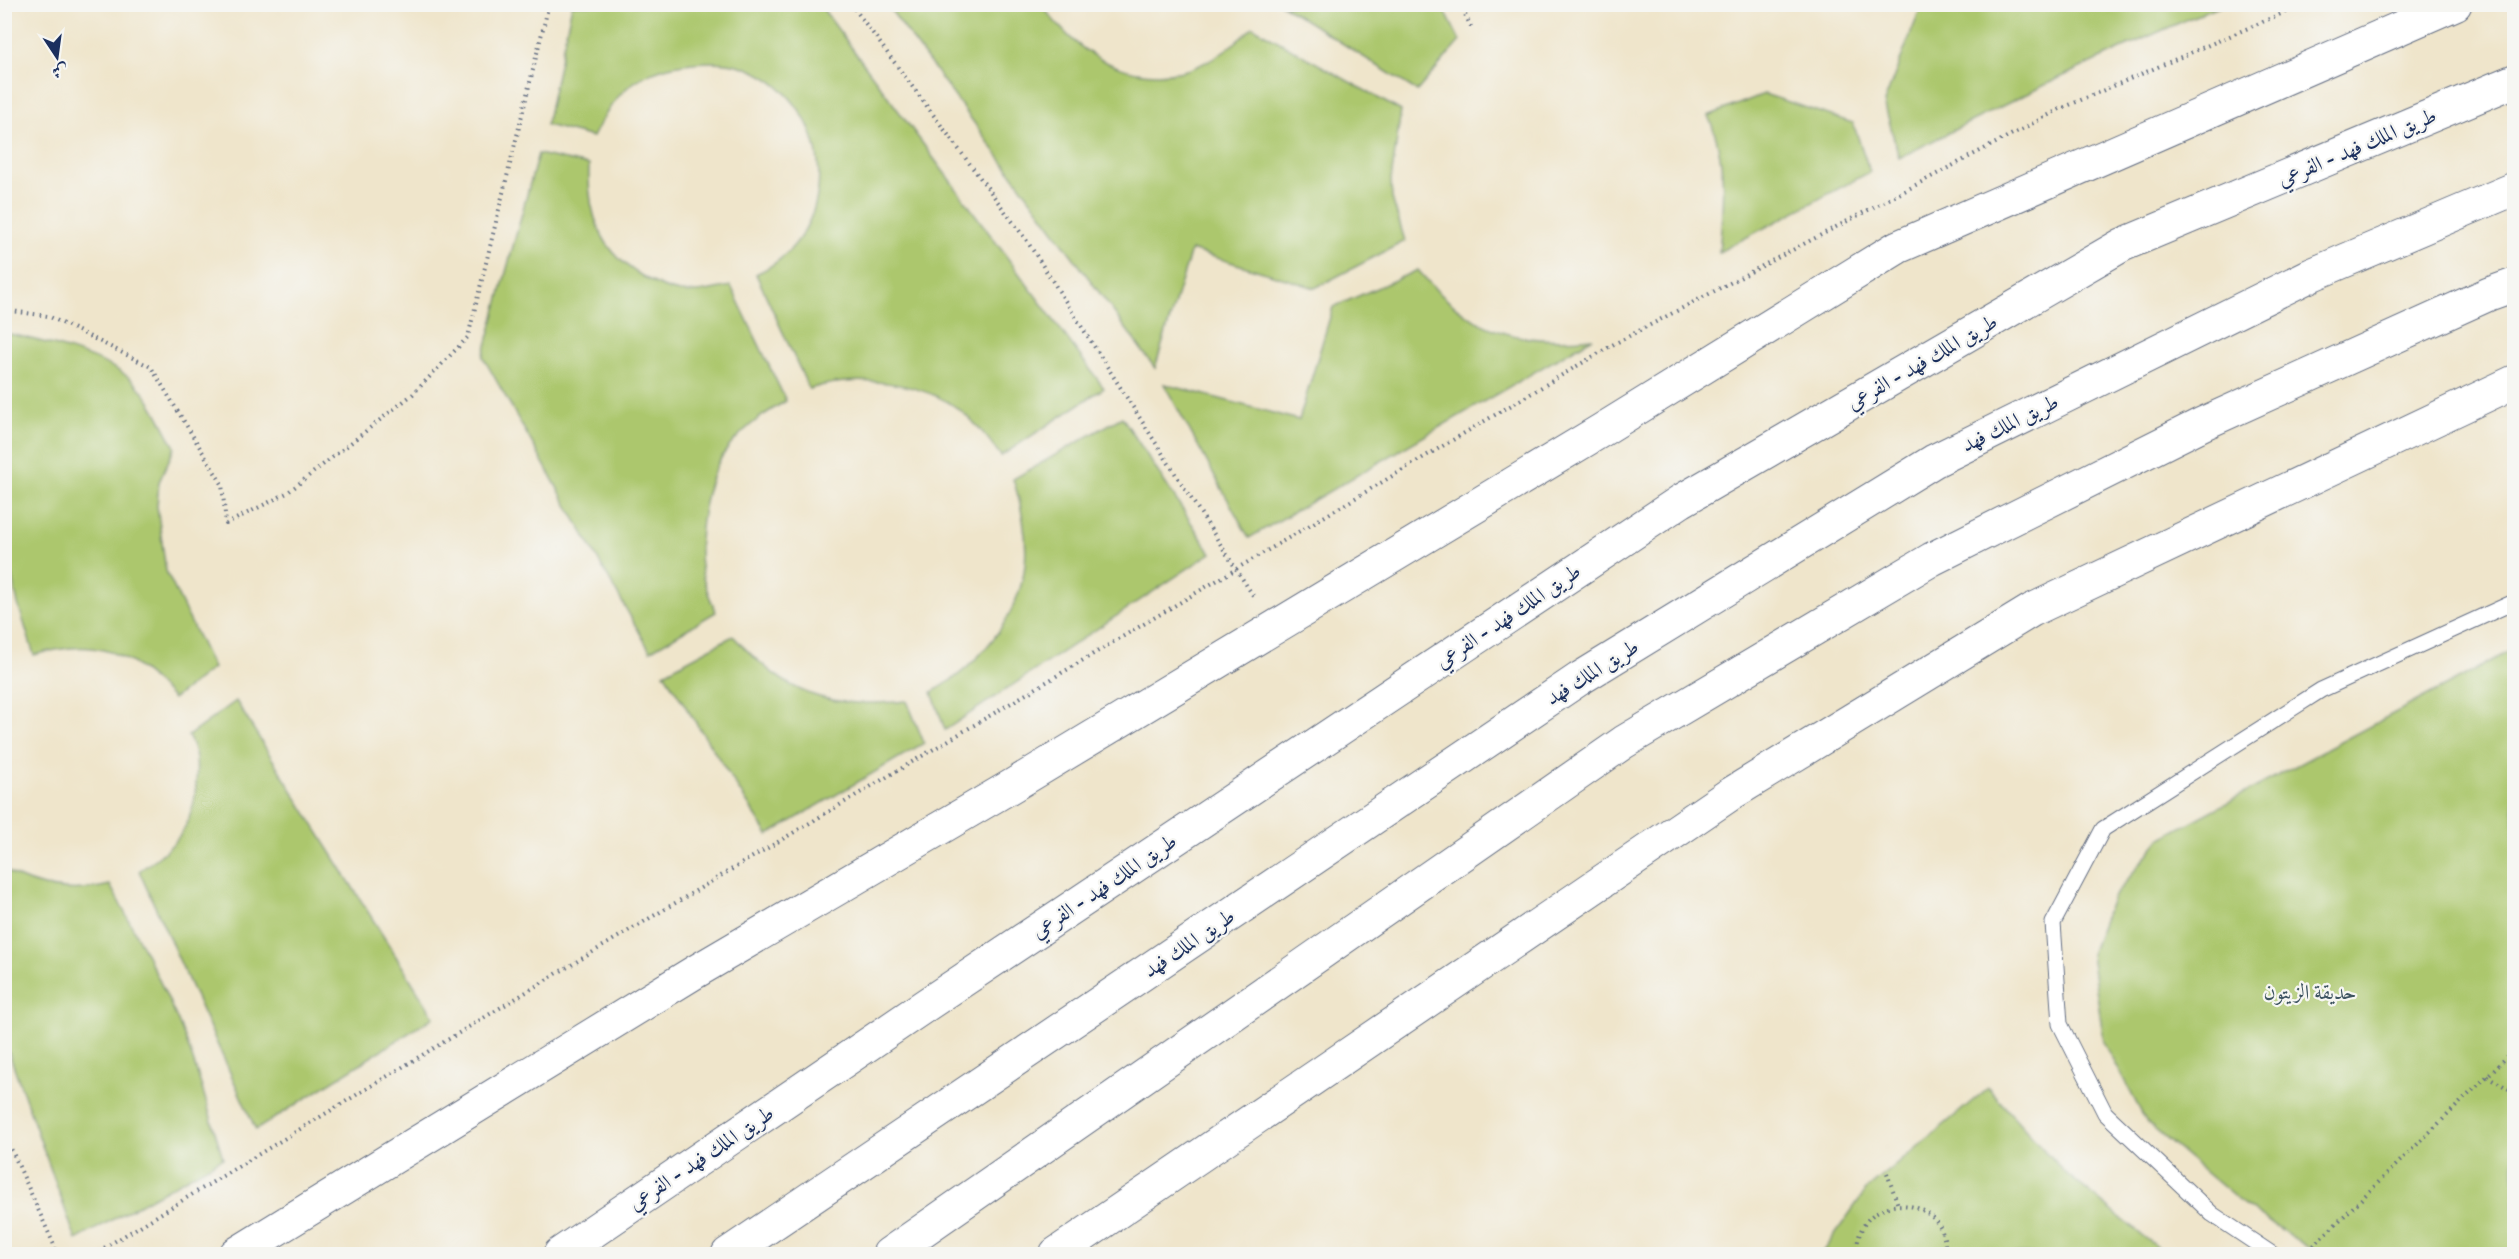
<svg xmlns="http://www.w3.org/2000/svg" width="2519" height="1259" viewBox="0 0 2519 1259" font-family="'IM FELL English',Amiri,serif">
<rect width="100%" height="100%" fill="#f6f6f2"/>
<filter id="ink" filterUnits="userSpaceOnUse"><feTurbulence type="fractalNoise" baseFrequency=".0167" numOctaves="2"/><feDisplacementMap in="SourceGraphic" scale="12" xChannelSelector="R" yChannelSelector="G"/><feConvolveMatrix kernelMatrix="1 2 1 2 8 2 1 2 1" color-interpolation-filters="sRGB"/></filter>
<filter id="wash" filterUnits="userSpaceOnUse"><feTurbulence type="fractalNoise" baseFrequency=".008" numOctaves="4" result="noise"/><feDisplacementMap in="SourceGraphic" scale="24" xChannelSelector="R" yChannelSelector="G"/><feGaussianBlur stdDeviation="1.35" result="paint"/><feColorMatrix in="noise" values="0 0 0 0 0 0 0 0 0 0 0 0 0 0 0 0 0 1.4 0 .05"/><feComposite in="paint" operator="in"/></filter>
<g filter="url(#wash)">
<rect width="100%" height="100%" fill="#efe5cb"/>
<g fill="#acc76d" stroke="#647b66" stroke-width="1.5">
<path d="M572 5H820L1104 388 1001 456C989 439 977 424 961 411 923 381 854 374 809 389L756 274C845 233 837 104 747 68 727 60 705 61 684 64 635 71 614 94 593 137L546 125Z"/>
<path d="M887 5H1043C1047 13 1053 20 1060 27 1090 61 1136 82 1183 71 1210 64 1234 45 1253 27L1401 111 1391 180 1392 198 1405 241 1315 288 1191 250 1155 368Z"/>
<path d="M1282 5H1442L1460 41 1417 91Z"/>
<path d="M1931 5V4L2221 5C2111 51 2005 104 1899 158L1884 102 1920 10Z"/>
<path d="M1764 94 1853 123 1870 172 1719 252C1723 207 1728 159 1708 116Z"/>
<path d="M538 154 589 165C587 213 600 251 642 276 653 283 666 290 680 292 697 294 714 289 731 286L786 401C762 415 739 431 723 455 704 483 695 544 703 577 706 589 711 601 716 612L650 651 483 357Z"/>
<path d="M1418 270C1469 331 1515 346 1593 338L1249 538 1164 384 1299 420 1333 307Z"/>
<path d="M5 333C39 340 107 357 133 381 152 399 162 424 175 447L159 482 157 506 166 571 213 668 173 699C129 652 98 636 34 655L18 604 5 548Z"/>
<path d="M1122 417 1211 553 945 730 932 692C977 668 1019 617 1025 565 1028 536 1022 507 1013 479Z"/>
<path d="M733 636C789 696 825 709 907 701L924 743 768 835 664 673Z"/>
<path d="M2514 649V1254H2318L2244 1205 2147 1123 2104 1042 2091 954 2112 899 2161 838Z"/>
<path d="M236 701 434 1017 256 1130 139 871C175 846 192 831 196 785 197 766 198 753 188 736Z"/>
<path d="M5 870C38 890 72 894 110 885 138 937 165 988 187 1043 201 1081 211 1119 223 1158L76 1240 5 1042Z"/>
<path d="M1988 1088 2062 1170 2165 1254H1821L1866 1190Z"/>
</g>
</g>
<g filter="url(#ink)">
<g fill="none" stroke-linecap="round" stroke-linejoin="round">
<defs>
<path id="lane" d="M2272 1254 2212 1214 2105 1113 2060 1024 2053 923 2103 829 2321 690 2514 602"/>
<g id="secondary">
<path d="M236 1254 695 972 1010 787 1602 430 1898 247 2455 4"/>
<path d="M560 1254 926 1005 1681 501 2122 245 2514 81"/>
<path d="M1056 1254 1729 795 2032 610 2514 382"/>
</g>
<g id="highway">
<path d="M728 1254 1579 679 1934 461 2311 275 2514 189"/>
<path d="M889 1254 1624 742 1932 559 2202 424 2489 294 2514 285"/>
</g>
</defs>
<use href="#lane" stroke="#656f84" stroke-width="17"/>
<use href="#secondary" stroke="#656f84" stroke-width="35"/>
<use href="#highway" stroke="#656f84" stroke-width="35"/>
<g stroke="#656f84" stroke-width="4" stroke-dasharray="1.5 4.5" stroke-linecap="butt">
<path d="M851 4 1027 241 1254 597"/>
<path d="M1460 4 1472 29"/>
<path d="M4 310 48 316 151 367 222 484 226 524 287 493 413 394 468 337 549 4"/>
<path d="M2487 1076 2514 1092"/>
<path d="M4 1133 58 1254"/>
<path d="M1887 1173 1898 1205"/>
<path d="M94 1254 556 974 1614 344 2060 109 2304 4"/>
<path d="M1857 1254C1855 1187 1950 1191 1945 1254"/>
<path d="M2305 1254 2514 1050"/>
</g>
<use href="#lane" stroke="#fff" stroke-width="15"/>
<use href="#secondary" stroke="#fff" stroke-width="33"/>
<use href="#highway" stroke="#fff" stroke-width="33"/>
</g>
</g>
<g text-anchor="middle" stroke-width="4.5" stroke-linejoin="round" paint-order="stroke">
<g font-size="21" fill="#1b2f5e" stroke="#f6f6f2">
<text transform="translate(2357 147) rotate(-23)" y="7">طريق الملك فهد - الفرعي</text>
<text transform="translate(1922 362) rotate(-30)" y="7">طريق الملك فهد - الفرعي</text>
<text transform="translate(2010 423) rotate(-26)" y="7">طريق الملك فهد</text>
<text transform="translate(1508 616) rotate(-34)" y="7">طريق الملك فهد - الفرعي</text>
<text transform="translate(1592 672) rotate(-32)" y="7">طريق الملك فهد</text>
<text transform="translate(1104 886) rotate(-34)" y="7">طريق الملك فهد - الفرعي</text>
<text transform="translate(1189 943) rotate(-34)" y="7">طريق الملك فهد</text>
<text transform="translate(701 1158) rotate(-34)" y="7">طريق الملك فهد - الفرعي</text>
</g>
<g font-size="21" fill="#3f5562" stroke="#f6f6f2">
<text x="2310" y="999">حديقة الزيتون</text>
</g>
</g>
<rect width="2519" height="1259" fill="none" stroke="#f6f6f2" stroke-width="24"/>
<g transform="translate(57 57) rotate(167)" stroke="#f6f6f2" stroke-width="4.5" paint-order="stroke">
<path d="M0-4.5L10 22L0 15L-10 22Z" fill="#1b2f5e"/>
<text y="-9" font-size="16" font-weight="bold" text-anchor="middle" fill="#1b2f5e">ش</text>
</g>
</svg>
